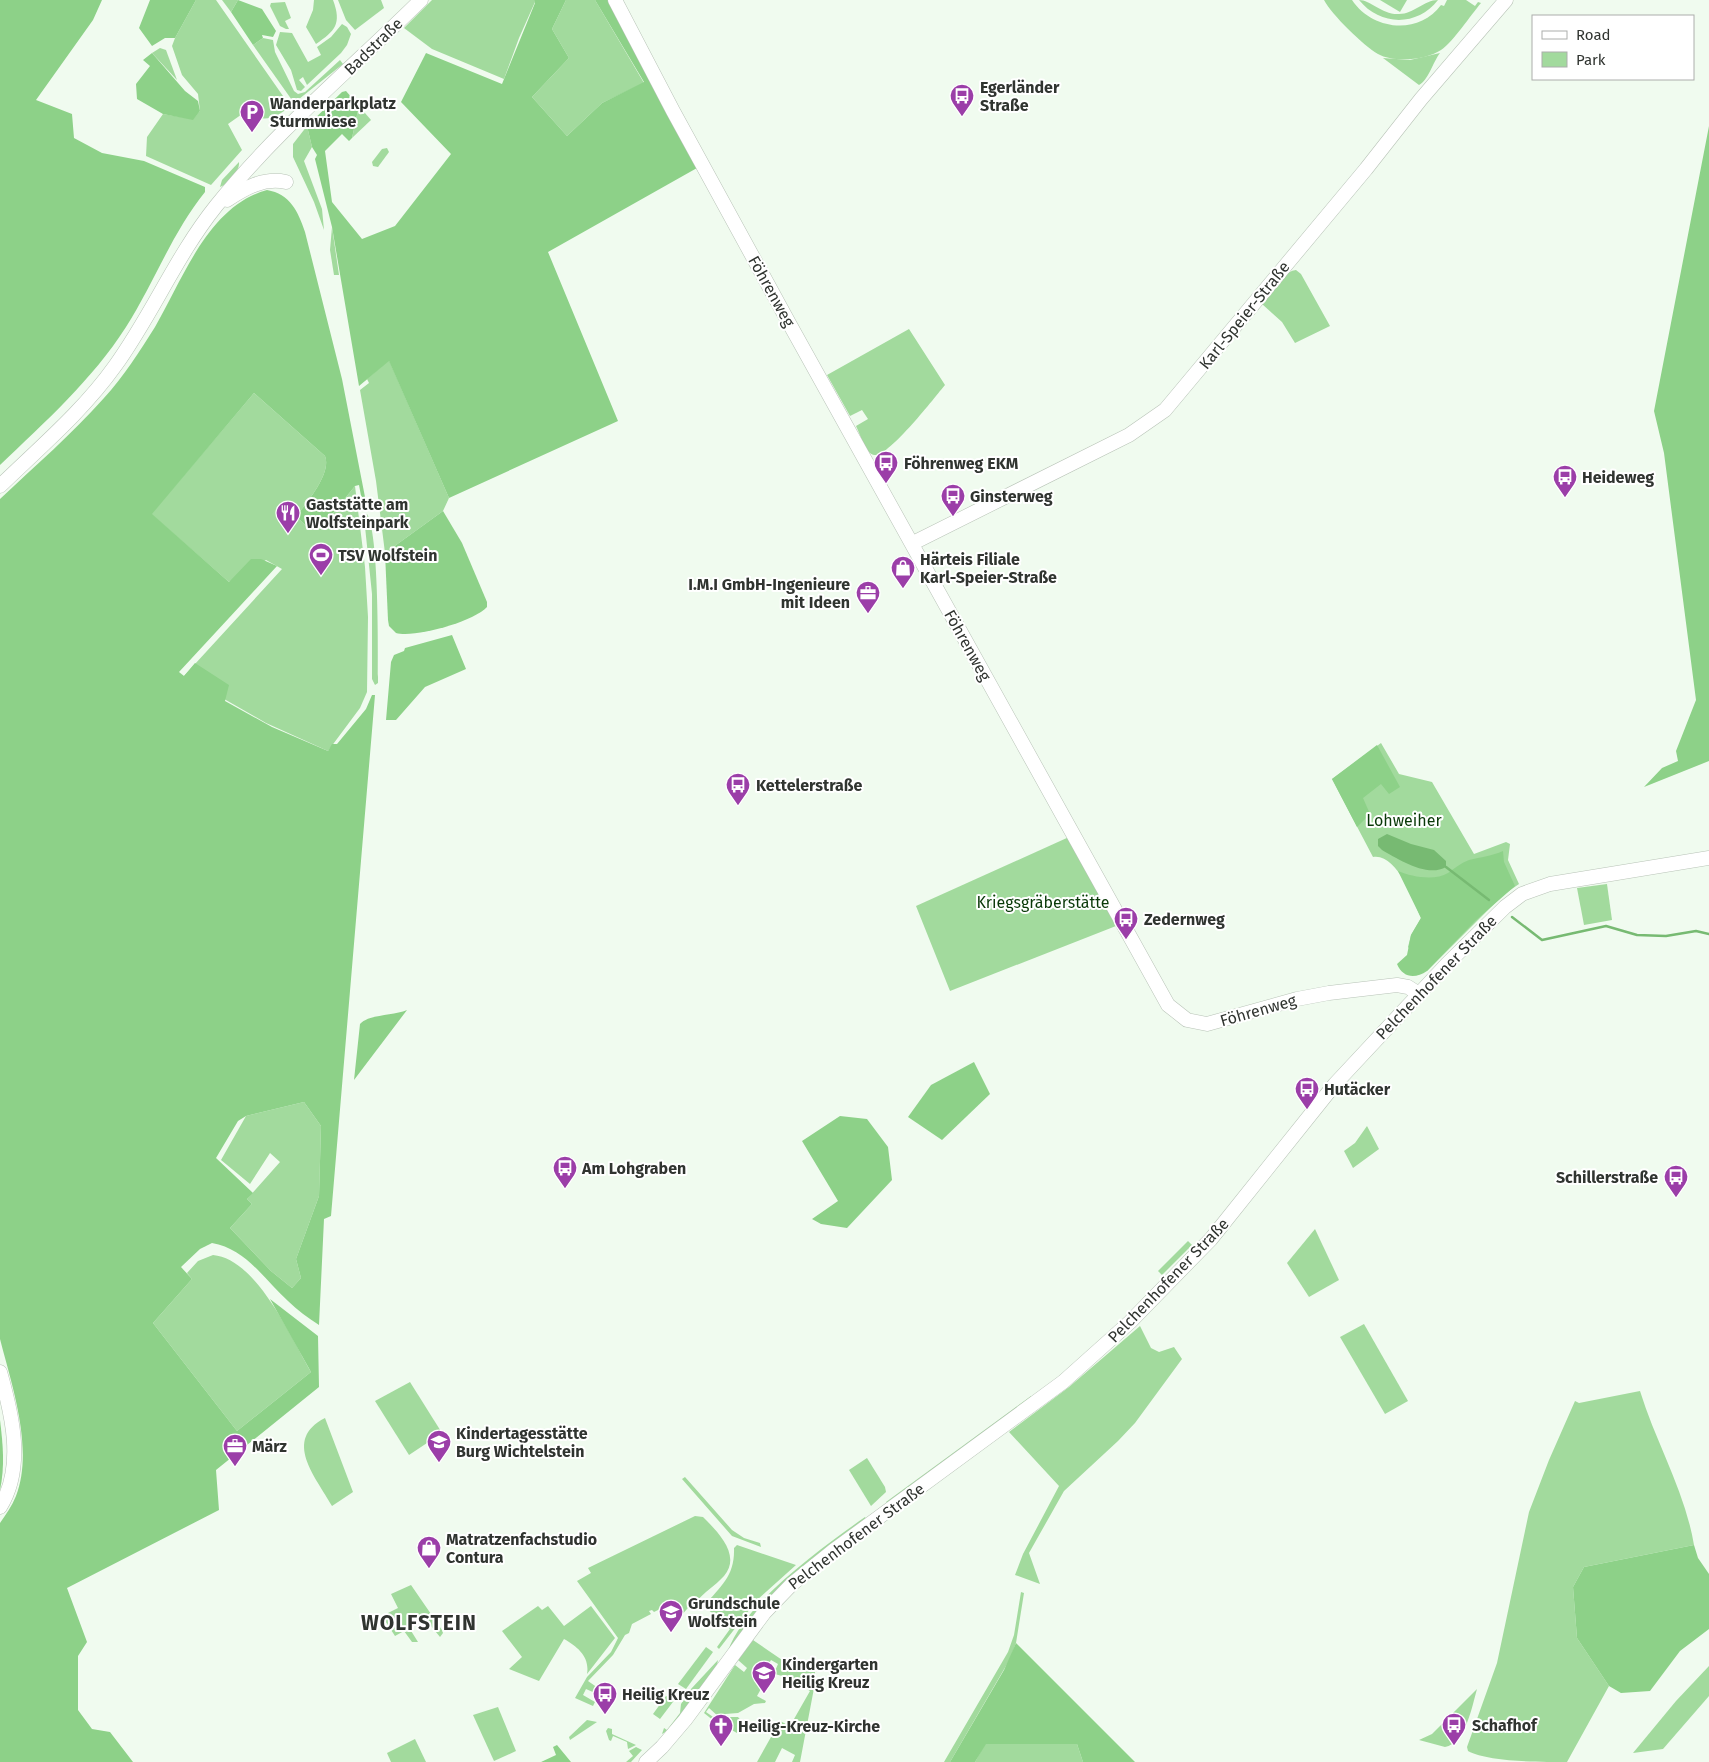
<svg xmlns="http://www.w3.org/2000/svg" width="1709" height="1762" viewBox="0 0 1709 1762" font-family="'Fira Sans',sans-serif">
<rect width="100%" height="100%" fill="#f0fbef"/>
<g fill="#a2da9d">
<path d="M196 0H216L290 106C276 119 263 123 245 112L228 124 242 150 211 185 146 156 147 137 163 114 193 119 200 111 198 94 182 75 172 46 175 38Z"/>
<path d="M222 0H238L231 12Z"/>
<path d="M314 0H333C342 24 335 31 316 44L306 27 313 10Z"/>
<path d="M338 0H381L384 8 355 30 346 20Z"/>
<path d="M432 0H534L535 2 519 38 504 79 432 49 404 28Z"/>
<path d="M566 0H595L644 83 602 103 567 136 532 97 569 58 552 29Z"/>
<path d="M1324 0H1352C1372 30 1418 36 1441 5L1444 6 1447 0H1466L1475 6 1478 2 1481 3C1470 16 1454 41 1441 50 1426 60 1394 63 1378 54 1364 46 1331 14 1324 0Z"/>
<path d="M1359 0C1371 0 1382 15 1399 14 1414 14 1424 0 1438 0 1417 27 1380 26 1359 0Z"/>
<path d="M1380 0H1407L1400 12Z"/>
<path d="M285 2 291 18 285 21 289 29H286L280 26 270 6 271 3Z"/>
<path d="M342 24 347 27 351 34 347 45 341 53 307 85 303 77 299 80 305 87 301 91 297 90 291 70 276 45 280 32 292 33 308 62 321 55 317 47 331 37Z"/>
<path d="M263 38 273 40 275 52 294 91 298 94 305 92 340 60 343 64 294 103 253 45Z"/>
<path d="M160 48 166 50 177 80 152 53Z"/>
<path d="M1440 53C1433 62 1428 81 1419 85L1383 58 1410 60Z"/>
<path d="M359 106 371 120 352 138Z"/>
<path d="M307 126 312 147 304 161 322 209 324 230 314 202 293 157V144Z"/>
<path d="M387 148 389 152 378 167 373 166 372 162 382 149Z"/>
<path d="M239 162C240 171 228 184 220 187L222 180Z"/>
<path d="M332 227 339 275H334L330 250Z"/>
<path d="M1296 270 1301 274 1330 326 1295 343 1282 322 1262 304C1270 294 1282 271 1296 270Z"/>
<path d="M909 329 945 385C935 397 888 458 874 455 866 454 860 434 856 426L868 419 862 410 850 416 827 375Z"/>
<path d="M389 360 449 498 443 511 385 553 376 481 360 390 369 383 367 379Z"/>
<path d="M254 393 325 456C332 473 306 504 296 516L310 530 330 517 355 486 365 567 368 617 367 692 360 708 328 751 266 723 184 676 282 569 266 560 229 582 151 514Z"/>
<path d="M367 514C379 533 378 649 378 677V683L375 685 372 679V594L364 517Z"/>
<path d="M1381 743 1399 774 1432 782 1474 854 1506 842 1510 844 1508 860 1519 884 1503 895 1427 971 1408 947 1411 935 1421 918C1413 900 1397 853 1373 857L1332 779Z"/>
<path d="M1069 837 1116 926 950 991 916 906Z"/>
<path d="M1607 884 1612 920 1584 925 1577 888Z"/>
<path d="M304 1102 321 1126 319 1196 296 1259 301 1278 292 1288 271 1271 230 1228 252 1204 247 1199 280 1162 270 1153 250 1184 221 1160 246 1116Z"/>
<path d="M1367 1126 1379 1149 1353 1168 1344 1151 1355 1143Z"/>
<path d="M1315 1229 1339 1280 1309 1297 1287 1263Z"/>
<path d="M1188 1241 1192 1245 1162 1275 1158 1271Z"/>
<path d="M213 1255C257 1259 291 1338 311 1372L237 1431 153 1323 192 1279 187 1273 198 1261Z"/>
<path d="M1364 1324 1408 1401 1385 1414 1340 1337Z"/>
<path d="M1140 1326 1151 1348 1159 1352 1174 1347 1182 1359 1135 1423 1118 1441 1064 1491 1029 1553 1040 1584 1015 1575 1023 1554 1059 1486 1009 1432 1069 1387Z"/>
<path d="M410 1382 442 1433 409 1455 375 1401Z"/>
<path d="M1640 1391C1656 1443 1685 1491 1694 1545L1584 1567 1573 1587 1577 1638 1609 1686 1567 1762C1540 1762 1488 1762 1468 1751L1467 1747 1497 1663 1529 1512 1549 1460 1575 1401 1579 1403Z"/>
<path d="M1031 1396 1032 1398 888 1504 886 1502Z"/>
<path d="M325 1418 353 1492 332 1506C316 1477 282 1440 325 1418Z"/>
<path d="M867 1458 885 1487 886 1492 871 1506 849 1470Z"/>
<path d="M685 1477 732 1530 744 1538 760 1543 761 1547 732 1536 682 1479Z"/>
<path d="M695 1516 703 1517C717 1531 742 1555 724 1576 715 1586 704 1592 696 1602L694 1601 680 1617 672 1610 662 1608 654 1612 652 1610 649 1611 651 1614 632 1624 629 1633 625 1635 613 1655 588 1681 598 1688 595 1693 586 1689 583 1695 595 1702 593 1706 575 1698 587 1677 611 1652 618 1638 577 1581 591 1573 588 1568Z"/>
<path d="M865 1517 867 1520 728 1651C745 1602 823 1547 865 1517Z"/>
<path d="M737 1545 796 1565 757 1600 719 1649 717 1647 730 1629 704 1606C721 1586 735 1576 734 1548Z"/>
<path d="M411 1585 442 1630 443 1633 440 1637 423 1616 408 1626 418 1642H412L404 1631 395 1636 382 1616 398 1608 391 1594Z"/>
<path d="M1021 1592 1024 1593 1016 1643 1010 1659 950 1762H944L1008 1652 1014 1635Z"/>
<path d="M538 1606 542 1610 548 1606 564 1626 591 1606 615 1638 587 1674C590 1657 578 1647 564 1639L539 1681 509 1669 522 1657 502 1631Z"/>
<path d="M753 1640 788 1664 812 1668 815 1671V1683L800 1762H792L795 1755 782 1748 775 1762H757L780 1721 790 1726 810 1691 786 1677 771 1673 772 1669 775 1671 778 1664 771 1660 767 1667V1678L757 1696 766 1701 765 1703 754 1704 738 1713 725 1714 720 1718 709 1708 706 1712 716 1719 714 1721 704 1713 735 1665 744 1672 747 1668 738 1660Z"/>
<path d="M706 1647 713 1652 686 1689 678 1684Z"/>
<path d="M718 1660 717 1665C706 1680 676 1728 662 1734L664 1728 667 1730 680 1713 681 1704 691 1689Z"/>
<path d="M1709 1666V1696L1663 1749 1633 1753 1676 1701Z"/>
<path d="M1477 1689C1472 1706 1466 1743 1445 1747L1419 1740 1432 1734Z"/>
<path d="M674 1690 679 1694 660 1719 653 1714 666 1696 668 1697Z"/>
<path d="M498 1707 516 1751 494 1761 473 1715Z"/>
<path d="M728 1717H738L743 1723 737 1733 719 1723Z"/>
<path d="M587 1720 597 1722 570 1740 569 1737Z"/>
<path d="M608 1728 612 1729V1734L636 1745 628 1749 627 1742 613 1736 611 1741 609 1740 606 1731Z"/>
<path d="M415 1739 426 1762H391L387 1753Z"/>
<path d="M985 1744H1077L1083 1762H975Z"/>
<path d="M636 1747 642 1750 631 1762H626L633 1756 629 1751Z"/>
</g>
<g fill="#8dd188" fill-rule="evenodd">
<path d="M0 0H102L93 20 36 100 72 114 74 138 102 153 144 161 205 187V192C172 233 154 283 126 327 92 380 45 422 0 465Z"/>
<path d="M150 0H196L175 38H165L152 46 139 28Z"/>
<path d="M238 0 262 9 276 31 273 37 262 35 263 38 253 45 231 12Z"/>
<path d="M534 0H566L552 29 569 58 532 97 567 136 602 103 644 82 595 0H609L697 168 548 252 618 421 449 498 389 361 359 386 332 227 315 159 317 155 312 147 307 126 342 92 346 91 359 106 352 138 349 141 342 134 325 151 332 202 362 239 395 226 451 154 401 102 426 53 502 84 535 3Z"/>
<path d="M152 53 185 91 198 101 200 111 193 120 163 114 137 99 136 84 150 66 143 60Z"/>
<path d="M1709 126V761L1644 787 1662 768 1678 761 1676 751 1696 700 1664 453 1654 411Z"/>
<path d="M267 190C290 194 298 211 305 232L342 379 365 497 362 501 359 485 355 486 330 517 310 530 296 516C306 504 332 473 325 456L254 393 152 514 229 582 251 559H261L277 566 179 672 184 676 195 663 229 685 225 701 272 727 328 751 332 744H337L366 709 372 695H375L331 1216 324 1219 319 1325C308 1318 297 1310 288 1301 264 1279 246 1249 212 1243L200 1249 181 1267 192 1279 153 1323 237 1431 311 1372 270 1299 318 1336 319 1387 216 1470 219 1510 67 1588 87 1642 78 1656V1710L92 1729 110 1732 133 1762H0V1523C6 1514 12 1506 16 1496 34 1449 12 1386 0 1339V499C35 466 72 434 104 398 123 377 140 351 155 327 183 279 208 206 267 190ZM304 1102 321 1126 319 1196 296 1259 301 1278 292 1288 271 1271 230 1228 252 1204 247 1199 253 1193 216 1158 238 1121 246 1116Z"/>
<path d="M443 511 462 543 487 602V607C473 622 415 638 396 633L389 626 388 620 385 553Z"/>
<path d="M452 635 466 669 425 687 396 720H386L391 662 394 655 404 651 405 648Z"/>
<path d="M1377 745 1400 787 1389 794 1381 784 1363 798 1370 814 1357 827 1332 779Z"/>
<path d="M1503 851 1504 862 1515 886 1475 921 1427 971C1415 979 1403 978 1397 964L1407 955 1411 935 1421 918 1398 871C1412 877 1435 881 1448 873 1455 868 1461 863 1469 860 1481 857 1492 856 1503 851Z"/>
<path d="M407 1010 354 1080 360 1024C369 1014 393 1016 407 1010Z"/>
<path d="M974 1062 990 1094 942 1140 908 1117 931 1085Z"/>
<path d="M840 1116 867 1119 888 1147 892 1180 847 1228 821 1224 812 1219 838 1201 802 1141Z"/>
<path d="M0 1420C3 1445 5 1466 0 1490Z"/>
<path d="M1694 1545 1698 1558 1709 1574V1629L1680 1651 1650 1691 1621 1693 1609 1686 1577 1638 1573 1587 1584 1567Z"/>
<path d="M1016 1643 1135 1762H1083L1077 1744H986L975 1762H950L1004 1670Z"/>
<path d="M557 1745 571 1762H541L556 1755 553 1747Z"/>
</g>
<path fill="#77ba72" d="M1387 834 1411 844 1434 850 1446 861V867C1427 878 1398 859 1382 850L1378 846V839Z"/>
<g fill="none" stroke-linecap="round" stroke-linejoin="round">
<g stroke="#77ba72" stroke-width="2.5">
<path d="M1446 867 1489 900"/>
<path d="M1512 917 1542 940 1606 926 1637 935 1666 936 1696 931 1709 934"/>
</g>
<defs>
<g id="secondary">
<path d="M615 0 673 111 789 323 1168 1005 1187 1020 1207 1024 1297 999 1329 993 1397 985 1408 987 1419 994"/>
<path d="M227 200C245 188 264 177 286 182"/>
<path d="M0 486C39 448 83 411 115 366 152 315 176 256 216 206 276 131 352 68 421 0"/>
<path d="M913 543 1129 435 1165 410 1366 169 1421 99 1506 0"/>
<path d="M0 1372C12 1414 25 1467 0 1507"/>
<path d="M646 1762 662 1747 685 1720 764 1613 792 1584 833 1551 1063 1382 1130 1322 1211 1239 1335 1084 1447 964 1505 907 1522 894 1550 884 1709 858"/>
</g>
</defs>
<use href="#secondary" stroke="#b8c3b7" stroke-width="15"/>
<use href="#secondary" stroke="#fff" stroke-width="14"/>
</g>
<defs>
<symbol id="bus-pin" viewBox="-11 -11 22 30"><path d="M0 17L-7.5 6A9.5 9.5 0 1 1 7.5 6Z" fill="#9b3ea8" stroke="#fff"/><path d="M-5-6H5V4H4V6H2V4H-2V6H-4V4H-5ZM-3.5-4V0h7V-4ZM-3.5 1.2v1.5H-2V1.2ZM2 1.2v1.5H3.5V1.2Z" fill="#fff"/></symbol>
<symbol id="parking-pin" viewBox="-11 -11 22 30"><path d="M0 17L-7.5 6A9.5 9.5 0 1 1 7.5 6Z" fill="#9b3ea8" stroke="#fff"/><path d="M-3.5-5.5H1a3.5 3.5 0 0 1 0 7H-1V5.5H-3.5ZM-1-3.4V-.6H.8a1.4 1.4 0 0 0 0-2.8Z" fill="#fff"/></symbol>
<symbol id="restaurant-pin" viewBox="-11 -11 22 30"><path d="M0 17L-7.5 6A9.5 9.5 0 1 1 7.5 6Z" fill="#9b3ea8" stroke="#fff"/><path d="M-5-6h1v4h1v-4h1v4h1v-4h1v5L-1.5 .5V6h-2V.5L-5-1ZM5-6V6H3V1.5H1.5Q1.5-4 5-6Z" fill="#fff"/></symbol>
<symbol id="stadium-pin" viewBox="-11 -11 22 30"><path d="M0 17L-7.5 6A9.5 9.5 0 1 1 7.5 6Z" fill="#9b3ea8" stroke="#fff"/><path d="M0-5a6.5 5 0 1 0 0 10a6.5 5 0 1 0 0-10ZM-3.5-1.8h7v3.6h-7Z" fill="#fff"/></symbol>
<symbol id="shop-pin" viewBox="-11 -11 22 30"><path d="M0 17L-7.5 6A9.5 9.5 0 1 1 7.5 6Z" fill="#9b3ea8" stroke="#fff"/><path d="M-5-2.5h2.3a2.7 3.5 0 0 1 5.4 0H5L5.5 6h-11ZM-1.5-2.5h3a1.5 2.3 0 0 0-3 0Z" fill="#fff"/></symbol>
<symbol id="office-pin" viewBox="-11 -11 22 30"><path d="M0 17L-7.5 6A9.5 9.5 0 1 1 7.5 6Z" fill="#9b3ea8" stroke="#fff"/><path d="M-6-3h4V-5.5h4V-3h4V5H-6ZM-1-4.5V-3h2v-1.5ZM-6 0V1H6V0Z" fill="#fff"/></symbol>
<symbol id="school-pin" viewBox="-11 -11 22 30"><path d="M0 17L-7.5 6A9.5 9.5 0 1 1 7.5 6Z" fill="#9b3ea8" stroke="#fff"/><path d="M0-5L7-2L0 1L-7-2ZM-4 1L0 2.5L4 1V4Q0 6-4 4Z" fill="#fff"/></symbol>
<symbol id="church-pin" viewBox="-11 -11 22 30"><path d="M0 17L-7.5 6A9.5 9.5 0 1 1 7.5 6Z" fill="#9b3ea8" stroke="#fff"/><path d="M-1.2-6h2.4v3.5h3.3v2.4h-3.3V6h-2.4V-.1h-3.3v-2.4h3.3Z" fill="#fff"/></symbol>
</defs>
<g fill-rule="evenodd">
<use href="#bus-pin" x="948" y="82" width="28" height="38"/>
<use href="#parking-pin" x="238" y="98" width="28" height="38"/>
<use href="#bus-pin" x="872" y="449" width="28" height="38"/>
<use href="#bus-pin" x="1551" y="463" width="28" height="38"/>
<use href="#bus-pin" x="939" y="482" width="28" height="38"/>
<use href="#restaurant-pin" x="274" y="499" width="28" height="38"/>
<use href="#stadium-pin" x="307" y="541" width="28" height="38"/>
<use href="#shop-pin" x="889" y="554" width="28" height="38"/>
<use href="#office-pin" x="854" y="579" width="28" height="38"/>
<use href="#bus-pin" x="724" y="771" width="28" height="38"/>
<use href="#bus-pin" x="1112" y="905" width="28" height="38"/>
<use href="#bus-pin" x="1293" y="1075" width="28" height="38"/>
<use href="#bus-pin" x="551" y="1154" width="28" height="38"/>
<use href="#bus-pin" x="1662" y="1163" width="28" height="38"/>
<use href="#school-pin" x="425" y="1428" width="28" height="38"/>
<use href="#office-pin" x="221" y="1432" width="28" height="38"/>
<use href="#shop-pin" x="415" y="1534" width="28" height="38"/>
<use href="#school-pin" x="657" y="1598" width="28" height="38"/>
<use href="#school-pin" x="750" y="1659" width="28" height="38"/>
<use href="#bus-pin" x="591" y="1680" width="28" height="38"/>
<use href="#bus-pin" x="1440" y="1711" width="28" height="38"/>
<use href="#church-pin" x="707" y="1712" width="28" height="38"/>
</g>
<g text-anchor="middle" stroke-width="4" stroke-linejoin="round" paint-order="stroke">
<g font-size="16" fill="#303430" stroke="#fff">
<text transform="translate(373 46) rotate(-44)" y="6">Badstraße</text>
<text transform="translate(772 291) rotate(61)" y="6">Föhrenweg</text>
<text transform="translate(1244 315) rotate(-51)" y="6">Karl-Speier-Straße</text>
<text transform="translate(968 645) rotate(61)" y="6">Föhrenweg</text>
<text transform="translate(1436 977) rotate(-46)" y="6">Pelchenhofener Straße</text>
<text transform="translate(1258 1010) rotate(-16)" y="6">Föhrenweg</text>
<text transform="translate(1168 1280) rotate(-46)" y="6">Pelchenhofener Straße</text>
<text transform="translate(856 1536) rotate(-37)" y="6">Pelchenhofener Straße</text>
</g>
<g font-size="16" font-weight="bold" fill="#303430" stroke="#fff" text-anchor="start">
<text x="980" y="93">Egerländer<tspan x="980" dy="18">Straße</tspan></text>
<text x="270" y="109">Wanderparkplatz<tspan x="270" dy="18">Sturmwiese</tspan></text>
<text x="904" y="469">Föhrenweg EKM</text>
<text x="1582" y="483">Heideweg</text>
<text x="970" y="502">Ginsterweg</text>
<text x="306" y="510">Gaststätte am<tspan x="306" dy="18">Wolfsteinpark</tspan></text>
<text x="338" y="561">TSV Wolfstein</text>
<text x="920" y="565">Härteis Filiale<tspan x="920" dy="18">Karl-Speier-Straße</tspan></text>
<text x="850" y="590" text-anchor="end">I.M.I GmbH-Ingenieure<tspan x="850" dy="18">mit Ideen</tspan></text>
<text x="756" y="791">Kettelerstraße</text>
<text x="1144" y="925">Zedernweg</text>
<text x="1324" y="1095">Hutäcker</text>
<text x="582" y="1174">Am Lohgraben</text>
<text x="1658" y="1183" text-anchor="end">Schillerstraße</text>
<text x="456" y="1439">Kindertagesstätte<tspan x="456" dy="18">Burg Wichtelstein</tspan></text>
<text x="252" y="1452">März</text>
<text x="446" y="1545">Matratzenfachstudio<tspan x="446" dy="18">Contura</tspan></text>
<text x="688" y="1609">Grundschule<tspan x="688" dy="18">Wolfstein</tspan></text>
<text x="782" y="1670">Kindergarten<tspan x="782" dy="18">Heilig Kreuz</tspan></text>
<text x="622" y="1700">Heilig Kreuz</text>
<text x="1472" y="1731">Schafhof</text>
<text x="738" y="1732">Heilig-Kreuz-Kirche</text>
</g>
<g font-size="16" fill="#093908" stroke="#fff">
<text x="1404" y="826">Lohweiher</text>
<text x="1043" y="908">Kriegsgräberstätte</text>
</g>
<g font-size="21" font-weight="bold" letter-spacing="1" fill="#303430" stroke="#fff">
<text x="419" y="1630">WOLFSTEIN</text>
</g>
</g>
<rect x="1532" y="15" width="162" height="65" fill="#ffffff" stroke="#acaeac"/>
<rect x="1542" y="31" width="25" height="8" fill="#ffffff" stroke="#acaeac"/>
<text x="1576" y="40" font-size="15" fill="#303430">Road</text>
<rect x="1542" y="52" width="25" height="15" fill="#a2da9d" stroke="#acaeac"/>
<text x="1576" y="65" font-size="15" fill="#303430">Park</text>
</svg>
